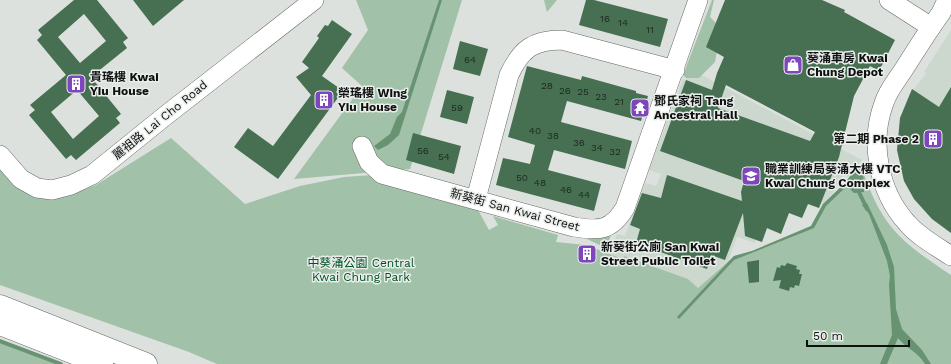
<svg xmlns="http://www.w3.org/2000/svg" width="951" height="364" viewBox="0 0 951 364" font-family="'Work Sans','Noto Sans TC',sans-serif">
<rect width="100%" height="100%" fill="#dde1dd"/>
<g fill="#ccd7ce">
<path d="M951 30V233L932 219 914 199 904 181 897 150 900 118 909 95 926 74 924 72Z"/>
<path d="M687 67 862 160 848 177 843 175 832 194 823 204 821 203 819 208 808 204 802 218 789 213 781 234 767 229 762 242 756 240 755 243 737 237 729 259 698 288 688 279 624 256 623 259 610 254 617 234 625 236 645 183 656 186 661 174 649 170 683 79 686 80 687 78Z"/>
</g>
<g fill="#a1c1a8">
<path d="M356 0H462L410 169 294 179 362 86 342 68 368 30Z"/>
<path d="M544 0H557L547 12Z"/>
<path d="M712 0H714L710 17 721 28 715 62 699 78H686L683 75Z"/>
<path d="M171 138 245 204 300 186 344 177 373 175 477 208 489 230 498 225 493 216 558 235 556 242 586 245 623 259 624 256 688 279 698 288 734 256 752 251 811 226 823 204 845 183 856 168 863 171C882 228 903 243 951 275V364H217L189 352 0 285V168L75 193 96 185Z"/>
<path d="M613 230 606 248 587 239V236Z"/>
<path d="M0 341 61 364H0Z"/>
</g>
<g fill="#679372">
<path d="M439 0H442L399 135 388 145 378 150 374 146 390 134 397 117 402 112Z"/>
<path d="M856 168 863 171 864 192 854 193 847 186 826 206 814 228 734 260 679 319 677 317 734 256 752 251 811 226 823 204 845 183Z"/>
<path d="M867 203 887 245 894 267 896 309 902 329 922 350 931 364H925C917 351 907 349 898 338L887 364H880L892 335 889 284 890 276 887 261 869 214 862 205Z"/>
</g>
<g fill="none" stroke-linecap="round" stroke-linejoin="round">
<g stroke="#679372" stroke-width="4">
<path d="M857 188 867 209"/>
<path d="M0 341 61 364"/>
</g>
</g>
<g fill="#467051" fill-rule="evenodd">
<path d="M74 0H97L128 38 123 42 127 48 91 77 121 114 116 118 120 123 76 160 71 155 66 159 29 115 35 110 30 105 66 75 37 40 42 35 38 30ZM84 14 106 41 80 63 58 37ZM77 90 99 116 73 139 51 112Z"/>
<path d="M133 0H184L153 26Z"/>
<path d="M586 0H594L668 19 660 47 579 25Z"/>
<path d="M725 0H822L845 10 844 12 895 40 879 71 870 66 854 96 839 157 819 208 808 204 802 218 789 213 781 234 767 228 762 242 745 236 743 213 725 260 711 255 707 269 636 243 640 229 630 225 642 193 661 198 667 175 742 201 741 192 744 181 660 151 686 80 712 90 717 73 724 57 706 47ZM726 85 815 132 810 141 718 108Z"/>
<path d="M332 20 352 34 322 76 339 88 336 92 340 95 278 179 234 147 248 128 273 146 311 95 296 77 309 68 302 62 319 38 317 36 325 25 328 26Z"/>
<path d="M460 41 488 49 480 76 453 69Z"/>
<path d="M527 66 581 80 582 76 636 91V93L648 96 641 121 567 101 561 122 632 141 625 169 554 150 548 170 601 184 594 211 496 185 503 158 530 164 535 145 508 137Z"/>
<path d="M951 87V233L932 219 914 199 904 181 897 150 900 118 912 89 939 107Z"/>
<path d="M447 90 474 97 467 124 440 117Z"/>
<path d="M413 133 461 146 454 174 406 160Z"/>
<path d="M759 260V282L749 283 747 262Z"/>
<path d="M787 263 797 266 796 269 800 270 799 274H802L799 286 795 285 794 288 790 287 789 291 779 288 781 280 773 281 777 267 780 268 781 265 785 266Z"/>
</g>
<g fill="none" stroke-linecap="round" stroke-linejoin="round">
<defs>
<g id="minor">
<path d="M889 0 931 27"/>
<path d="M947 0 941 13C928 31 916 50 904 69 897 80 888 90 884 103 869 143 879 192 907 223 919 237 936 246 951 256"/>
<path d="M362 146 369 162 382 174 574 227C599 231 611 231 625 208L698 0"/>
<path d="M0 155 21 179 37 188 52 190 71 185 92 175 165 116 314 0"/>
<path d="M476 199 509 75C521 49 533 40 562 40L675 70"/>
</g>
<g id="major">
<path d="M0 306 146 364"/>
<path d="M0 324 102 364"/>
</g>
</defs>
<use href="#minor" stroke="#646865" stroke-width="20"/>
<use href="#major" stroke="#646865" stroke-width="23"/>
<use href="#minor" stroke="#fff" stroke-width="19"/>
<use href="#major" stroke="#fff" stroke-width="22"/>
</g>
<defs>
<symbol id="shop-square" viewBox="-11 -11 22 22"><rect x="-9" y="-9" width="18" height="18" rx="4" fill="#7d46bc" stroke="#eaeeeb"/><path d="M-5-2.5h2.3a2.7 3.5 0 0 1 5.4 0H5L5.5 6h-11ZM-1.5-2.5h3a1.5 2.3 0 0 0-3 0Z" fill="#fff"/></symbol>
<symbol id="building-square" viewBox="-11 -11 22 22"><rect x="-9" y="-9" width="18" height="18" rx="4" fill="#7d46bc" stroke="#eaeeeb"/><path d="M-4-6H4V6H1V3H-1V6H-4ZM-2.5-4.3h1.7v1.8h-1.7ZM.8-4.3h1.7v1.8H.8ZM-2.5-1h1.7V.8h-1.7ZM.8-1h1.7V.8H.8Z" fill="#fff"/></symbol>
<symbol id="temple-square" viewBox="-11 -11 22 22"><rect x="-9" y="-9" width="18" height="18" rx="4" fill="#7d46bc" stroke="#eaeeeb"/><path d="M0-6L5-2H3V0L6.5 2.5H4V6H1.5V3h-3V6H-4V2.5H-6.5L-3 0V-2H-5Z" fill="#fff"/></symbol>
<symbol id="university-square" viewBox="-11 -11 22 22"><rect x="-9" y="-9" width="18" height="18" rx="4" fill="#7d46bc" stroke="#eaeeeb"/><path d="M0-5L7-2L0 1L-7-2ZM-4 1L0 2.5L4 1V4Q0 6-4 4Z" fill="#fff"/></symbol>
</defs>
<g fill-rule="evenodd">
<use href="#shop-square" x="782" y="54" width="22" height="22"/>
<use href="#building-square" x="65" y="73" width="22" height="22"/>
<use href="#building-square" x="313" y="89" width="22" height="22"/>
<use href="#temple-square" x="629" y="97" width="22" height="22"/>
<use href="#building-square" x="922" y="128" width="22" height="22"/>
<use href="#university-square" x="740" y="165" width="22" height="22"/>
<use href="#building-square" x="576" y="243" width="22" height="22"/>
</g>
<g text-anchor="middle" stroke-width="3" stroke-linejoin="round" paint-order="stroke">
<g font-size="10" fill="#1d2920">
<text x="605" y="22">16</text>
<text x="623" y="26">14</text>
<text x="650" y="33">11</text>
<text x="470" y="63">64</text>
<text x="547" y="89">28</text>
<text x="565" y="94">26</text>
<text x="583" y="95">25</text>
<text x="601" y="100">23</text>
<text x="619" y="105">21</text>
<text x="457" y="111">59</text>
<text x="535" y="134">40</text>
<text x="553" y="139">38</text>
<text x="579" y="146">36</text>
<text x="597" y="151">34</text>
<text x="423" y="154">56</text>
<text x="615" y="155">32</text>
<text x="444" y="160">54</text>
<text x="522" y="181">50</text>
<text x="540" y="186">48</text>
<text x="566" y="193">46</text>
<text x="584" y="198">44</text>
</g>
<g font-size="12" font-weight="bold" fill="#0f1110" stroke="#eaeeeb" text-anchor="start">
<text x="807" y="62">葵涌車房 Kwai<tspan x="807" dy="14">Chung Depot</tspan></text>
<text x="90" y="81">貴瑤樓 Kwai<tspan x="90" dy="14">Yiu House</tspan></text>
<text x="338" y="97">榮瑤樓 Wing<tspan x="338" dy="14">Yiu House</tspan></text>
<text x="654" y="105">鄧氏家祠 Tang<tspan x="654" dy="14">Ancestral Hall</tspan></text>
<text x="919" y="143" text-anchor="end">第二期 Phase 2</text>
<text x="765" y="173">職業訓練局葵涌大樓 VTC<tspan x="765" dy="14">Kwai Chung Complex</tspan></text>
<text x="601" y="251">新葵街公廁 San Kwai<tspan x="601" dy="14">Street Public Toilet</tspan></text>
</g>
<g font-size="12" fill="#0f1110" stroke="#eaeeeb">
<text transform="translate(160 120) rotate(-39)" y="4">麗祖路 Lai Cho Road</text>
<text transform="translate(515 210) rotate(15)" y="4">新葵街 San Kwai Street</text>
</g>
<g font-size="12" fill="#015025" stroke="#eaeeeb">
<text x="361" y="267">中葵涌公園 Central<tspan x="361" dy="14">Kwai Chung Park</tspan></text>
</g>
</g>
<path d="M807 340v6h102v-6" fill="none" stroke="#0f1110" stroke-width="2"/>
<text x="813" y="340" font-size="12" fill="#0f1110" stroke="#eaeeeb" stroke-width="3" paint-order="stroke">50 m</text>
</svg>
